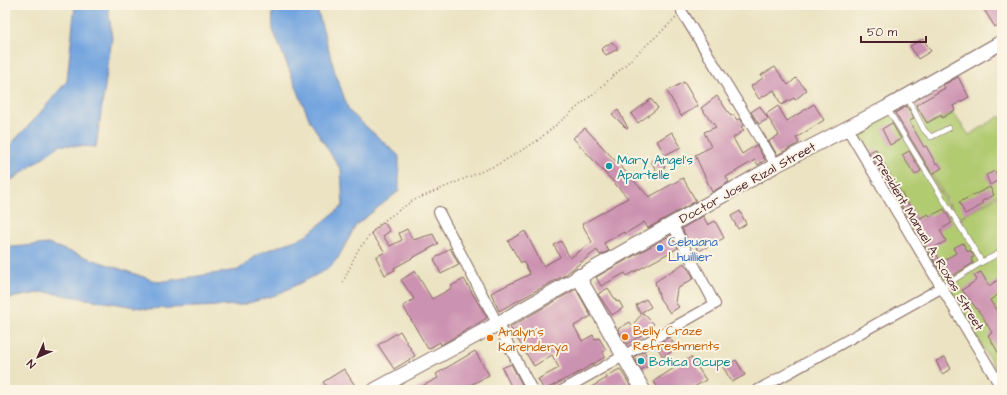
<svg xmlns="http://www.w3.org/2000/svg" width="1007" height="395" viewBox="0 0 1007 395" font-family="'Architects Daughter',sans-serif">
<rect width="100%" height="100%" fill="#fcf5e5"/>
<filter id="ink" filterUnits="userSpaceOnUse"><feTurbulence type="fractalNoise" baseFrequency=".025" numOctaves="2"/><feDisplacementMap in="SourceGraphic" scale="8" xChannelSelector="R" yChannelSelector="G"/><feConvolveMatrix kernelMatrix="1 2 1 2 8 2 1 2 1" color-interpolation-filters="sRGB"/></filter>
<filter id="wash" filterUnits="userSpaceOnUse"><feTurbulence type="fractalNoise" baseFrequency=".012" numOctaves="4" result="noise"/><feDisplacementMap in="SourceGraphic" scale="16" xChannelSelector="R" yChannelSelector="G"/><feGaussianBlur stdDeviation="0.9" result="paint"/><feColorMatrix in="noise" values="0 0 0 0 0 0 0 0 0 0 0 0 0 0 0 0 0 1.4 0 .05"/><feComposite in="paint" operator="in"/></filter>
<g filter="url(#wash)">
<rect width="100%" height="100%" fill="#ebe3c2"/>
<g fill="#b1cb71" stroke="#7e754e">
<path d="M912 99 927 124 953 113 969 135 1000 116 1002 118V192L958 218 892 110Z"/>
<path d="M891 111 957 220 1002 194V380L855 133Z"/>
</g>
<g fill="#74a5df" stroke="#5f6285">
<path d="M75 5H108L112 38 96 147 60 145 5 185V150L34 120 67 81Z"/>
<path d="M272 5H316L335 72 349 111 399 156V191L356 225 338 258 328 269 276 295 242 305 147 309 45 292 5 299V248L11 247 48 244 158 282 238 270 260 253 304 237 343 206 341 170 310 121 273 30Z"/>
</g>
<g id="blocks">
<g fill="#cc92b1">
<path d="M981 5H1002V22L995 27Z"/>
<path d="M923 39 931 51 918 59 910 46Z"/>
<path d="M612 42 618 49 606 55 601 49Z"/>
<path d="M775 67 788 85 796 78 807 90 795 100 794 98 781 105 774 90 759 99 751 86 763 78 761 75Z"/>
<path d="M958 77 969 97 953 106 955 110 942 118 941 115 927 123 916 105 945 88 943 85Z"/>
<path d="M684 82 698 106 681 116 667 91Z"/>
<path d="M717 96 731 116 733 114 737 120 740 118 744 125 741 127 744 130 733 138 742 154 756 145 765 160 758 165 755 160 726 177 729 182 712 192 695 155 711 147 704 132 716 127 701 108Z"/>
<path d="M651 99 658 108 638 123 631 114Z"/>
<path d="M814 104 824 120 796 138 799 143 777 155 769 141 779 135 766 114 778 106 787 121Z"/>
<path d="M760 106 768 119 759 124 751 112Z"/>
<path d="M907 106 914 119 909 121 924 147 926 146 936 164 938 163 942 168 932 174 895 113Z"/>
<path d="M618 110 628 128 627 129 612 114Z"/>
<path d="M892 123 901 139 890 145 882 129Z"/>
<path d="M585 128 649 197 683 178 696 201 648 228 644 222 625 234 624 232 604 243 609 251 600 255 597 250 565 275 499 311 491 293 530 274 523 261 521 263 508 241 525 231 543 266 560 257 554 245 561 241 570 258 592 242 582 224 628 198 573 138Z"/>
<path d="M672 132 681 147 665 155 657 141Z"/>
<path d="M876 149 890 175 918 219 928 214 930 216 944 209 952 223 940 230 946 241 933 248 941 262 956 253 953 248 963 243 968 252 970 250 974 257 971 258 973 263 951 277 945 267 940 271 869 152Z"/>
<path d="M909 151 921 171 915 175 902 155Z"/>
<path d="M660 156 665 167 657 172 651 161Z"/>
<path d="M995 171 999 180 990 185 986 175Z"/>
<path d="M990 187 994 195 982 201V205L965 214 959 202Z"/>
<path d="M740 211 746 224 738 229 731 216Z"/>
<path d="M703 216 708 225 715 221 724 238 699 251 692 239 688 241 682 228Z"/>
<path d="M384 222 390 231 383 236 390 246 402 240 399 233 407 229 413 240 433 234 438 244 394 268 395 270 385 275 376 257 385 252 371 233Z"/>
<path d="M671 235 678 248 627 276 625 273 601 286 596 277Z"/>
<path d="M450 248 459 265 441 274 434 259Z"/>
<path d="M684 263 694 278 677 289 675 302 679 307 670 313 660 299 655 282Z"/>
<path d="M415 271 432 299 452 288 451 286 464 279 487 318 441 345 440 342 428 349 403 306 414 299 401 280Z"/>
<path d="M981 272 989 286 1002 277V292L990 300 1002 319V359L988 335 992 333 983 317 962 290 977 280 974 275Z"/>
<path d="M608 288 617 302 619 301 623 308 612 315 598 294Z"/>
<path d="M576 289 591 316 574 326 582 341 593 335 595 339 599 338 606 350 603 352 605 357 576 374 544 390 538 379 559 368 552 355 534 366 510 327Z"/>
<path d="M646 299 651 307 640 313 636 305Z"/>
<path d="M643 313 654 324 643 334 627 344 618 329 630 322 632 325Z"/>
<path d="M400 331 415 356 394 369 378 345Z"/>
<path d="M669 337 677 348 663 357 656 345Z"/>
<path d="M475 351 489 375 462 390H414L438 378 436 374Z"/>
<path d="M644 351 652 364 641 370 634 357Z"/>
<path d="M691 357 706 380 689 390H659L654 381Z"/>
<path d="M945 357 951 369 942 374 936 361Z"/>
<path d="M736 360 745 375 732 382 723 367Z"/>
<path d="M511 364 525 390H513L502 368Z"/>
<path d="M344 369 358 390H329L323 382Z"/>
<path d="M620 369 633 390H586L607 378 606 376Z"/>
</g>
</g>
</g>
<g filter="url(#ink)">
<use href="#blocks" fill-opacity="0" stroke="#826460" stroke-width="1"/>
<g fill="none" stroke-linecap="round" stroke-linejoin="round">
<defs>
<g id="lane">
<path d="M907 97 924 130 931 137 949 128"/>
<path d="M887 108 982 262 941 288"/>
<path d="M982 262 1002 252"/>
</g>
<g id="street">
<path d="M682 12 776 165"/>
<path d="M847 128 1002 389"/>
<path d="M439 212 532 390"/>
<path d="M563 390 715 304 672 224"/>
<path d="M758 390 941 288"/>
</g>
<g id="secondary">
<path d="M578 276 643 390"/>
<path d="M375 390 497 324 776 165 886 108 1002 42"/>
</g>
</defs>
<use href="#lane" stroke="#826460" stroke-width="6"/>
<use href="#street" stroke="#826460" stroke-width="12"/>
<use href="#secondary" stroke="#826460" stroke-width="16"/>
<path stroke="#826460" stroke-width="1.5" stroke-dasharray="1 3" stroke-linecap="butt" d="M343 282 358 250 378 225 412 201 499 164 537 141 598 90 676 18"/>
<use href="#lane" stroke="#fff" stroke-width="5"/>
<use href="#street" stroke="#fff" stroke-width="10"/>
<use href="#secondary" stroke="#fff" stroke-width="14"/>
</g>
</g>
<g fill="#0f9aa8" stroke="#fcf5e5" stroke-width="1.5">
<circle cx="609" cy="166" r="4"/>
<circle cx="641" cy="361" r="4"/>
</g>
<circle fill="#3f7fe0" stroke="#fcf5e5" stroke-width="1.5" cx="660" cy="248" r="4"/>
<g fill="#e8710a" stroke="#fcf5e5" stroke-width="1.5">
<circle cx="625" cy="337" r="4"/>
<circle cx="490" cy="338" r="4"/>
</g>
<g text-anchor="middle" stroke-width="4" stroke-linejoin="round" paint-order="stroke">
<g font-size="13" fill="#0d838f" stroke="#fcf5e5" text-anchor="start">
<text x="617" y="164">Mary Angel's<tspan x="617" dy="15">Apartelle</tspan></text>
<text x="649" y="366">Botica Ocupe</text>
</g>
<g font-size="13" fill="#4a1f2b" stroke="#fcf5e5">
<text transform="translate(747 182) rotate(-29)" y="5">Doctor Jose Rizal Street</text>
<text transform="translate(929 242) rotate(59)" y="5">President Manuel A. Roxas Street</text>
</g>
<g font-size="13" fill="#366cbe" stroke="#fcf5e5" text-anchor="start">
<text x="668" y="246">Cebuana<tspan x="668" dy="15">Lhuillier</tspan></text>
</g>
<g font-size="13" fill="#c56008" stroke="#fcf5e5" text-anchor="start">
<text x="633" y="335">Belly Craze<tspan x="633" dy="15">Refreshments</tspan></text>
<text x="498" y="336">Analyn's<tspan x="498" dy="15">Karenderya</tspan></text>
</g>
</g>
<rect width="1007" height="395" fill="none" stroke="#fcf5e5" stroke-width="20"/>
<g transform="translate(38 357) rotate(225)" stroke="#fcf5e5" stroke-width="3" paint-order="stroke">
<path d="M0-3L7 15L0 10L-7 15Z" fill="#4a1f2b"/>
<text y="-6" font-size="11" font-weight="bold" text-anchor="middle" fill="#4a1f2b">N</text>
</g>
<path d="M861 36v6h65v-6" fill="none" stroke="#4a1f2b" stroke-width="2"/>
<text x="867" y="36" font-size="12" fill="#4a1f2b" stroke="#fcf5e5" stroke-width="3" paint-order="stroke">50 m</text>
</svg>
